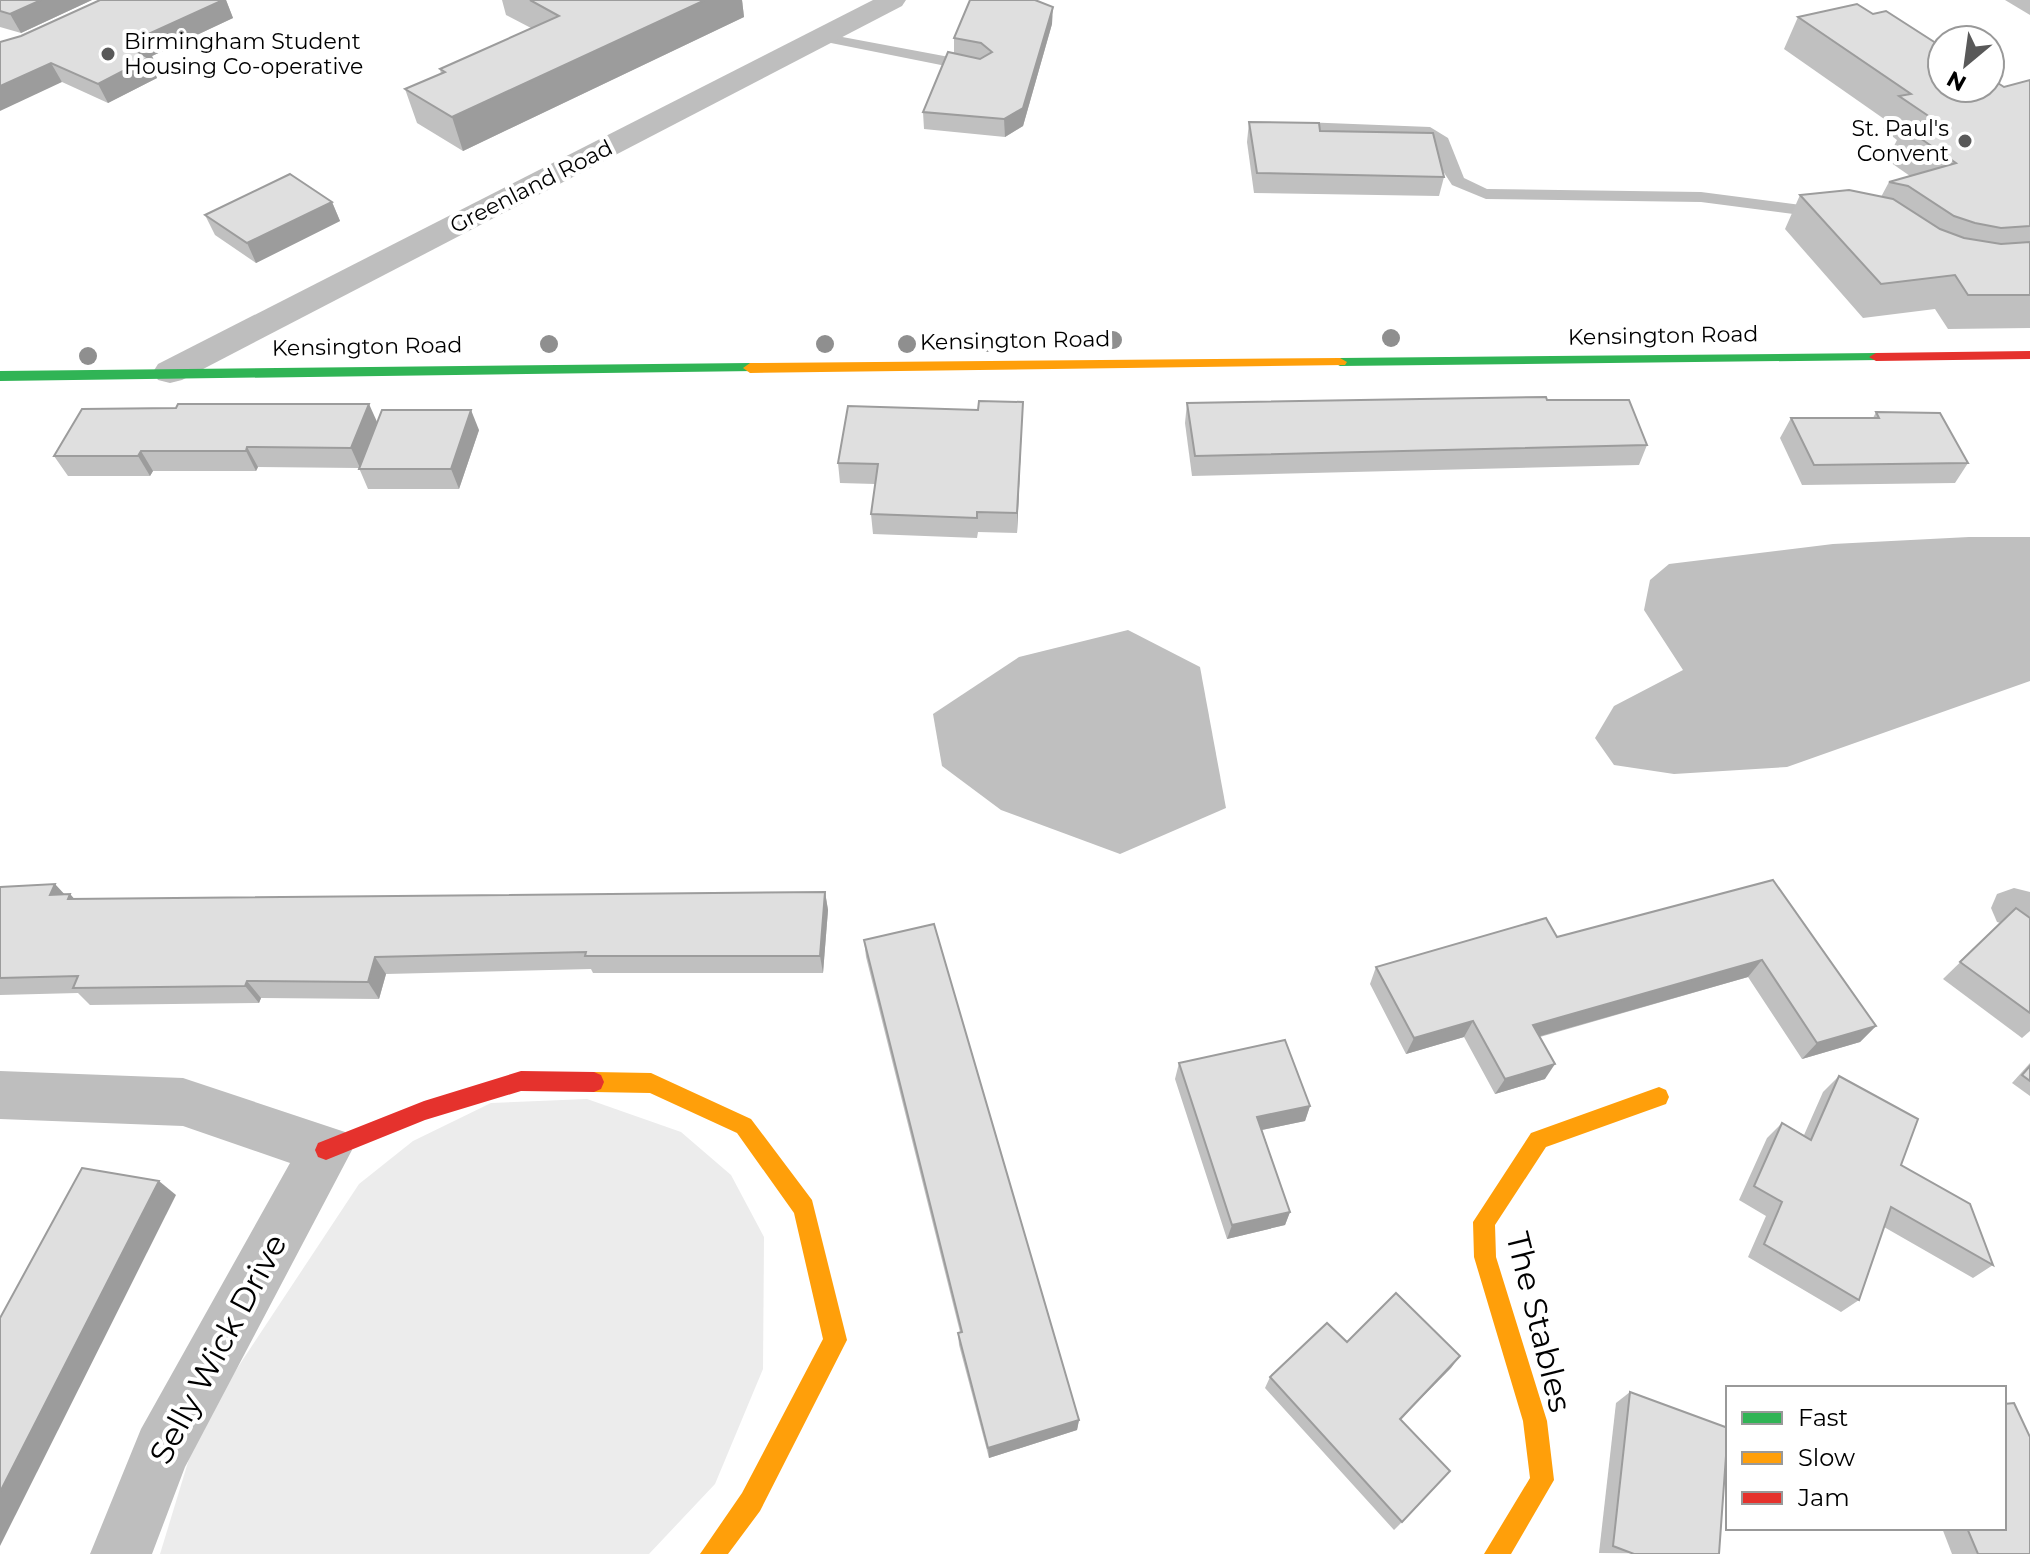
<svg xmlns="http://www.w3.org/2000/svg" width="2030" height="1554" viewBox="0 0 2030 1554" font-family="Montserrat,sans-serif">
<rect width="100%" height="100%" fill="#fff"/>
<path fill="#ececec" d="M587 1099 681 1132 731 1175 764 1237 763 1369 715 1484 649 1554H160L199 1426 359 1184 413 1141 491 1103Z"/>
<g fill="#bfbfbf">
<path d="M1969 537H2030V681L1787 767 1674 774 1614 765 1595 738 1614 706 1683 670 1644 610 1650 580 1669 564 1833 544Z"/>
<path d="M1128 630 1200 667 1226 808 1120 854 1001 810 942 766 933 714 1019 657Z"/>
</g>
<g fill="none" stroke-linecap="round" stroke-linejoin="round">
<g fill="#bebebe" fill-rule="evenodd">
<path d="M821 33 976 62 984 67 976 72 816 40V34Z"/>
<path d="M1302 122 1430 127 1448 138 1464 178 1487 189 1701 192 1824 208 1833 213 1824 218 1701 202 1486 199 1452 185 1441 168 1433 141 1421 135 1296 130 1294 127Z"/>
</g>
<g fill="#bebebe" fill-rule="evenodd">
<path d="M873 0H906L902 6 182 380 170 383 158 380 153 372 158 364Z"/>
<path d="M2014 888 2030 892V932L1997 922 1991 908 1997 894Z"/>
<path d="M0 1071 183 1078 345 1132 352 1150 185 1467 152 1554H90L141 1429 290 1163 183 1126 0 1119Z"/>
</g>
<g fill="#30b455" fill-rule="evenodd">
<path d="M1876 353 1881 354V360L1340 366 1333 362 1340 358Z"/>
<path d="M750 363 755 365V371L0 381V371Z"/>
</g>
<g fill="#ff9f0a" fill-rule="evenodd">
<path d="M1340 358 1347 362 1345 365 750 373 743 368 750 363Z"/>
<path d="M594 1072 651 1073 751 1119 812 1200 847 1340 760 1511 728 1554H700L742 1493 823 1339 794 1213 737 1133 650 1093 594 1092 587 1089 584 1082 587 1075Z"/>
<path d="M1659 1087 1666 1090 1669 1097 1666 1104 1546 1147 1495 1225 1496 1257 1547 1421 1554 1480 1511 1554H1484L1530 1478 1523 1421 1474 1257 1473 1222 1531 1133Z"/>
</g>
<g fill="#e5322d" fill-rule="evenodd">
<path d="M2030 351V359L1876 361 1869 357 1876 353Z"/>
<path d="M521 1071 594 1072 601 1075 604 1082 601 1089 594 1092 521 1091 425 1120 326 1160 318 1157 315 1150 318 1143 424 1101Z"/>
</g>
</g>
<g fill="#8f8f8f">
<circle cx="1391" cy="338" r="9"/>
<circle cx="1113" cy="340" r="9"/>
<circle cx="1024" cy="342" r="9"/>
<circle cx="987" cy="343" r="9"/>
<circle cx="549" cy="344" r="9"/>
<circle cx="825" cy="344" r="9"/>
<circle cx="907" cy="344" r="9"/>
<circle cx="88" cy="356" r="9"/>
</g>
<g fill="#c0c0c0">
<path d="M0 0H92L21 33 0 27Z"/>
<path d="M100 0H226L233 18 152 56 156 65 152 67 157 78 108 103 62 82 21 36Z"/>
<path d="M502 0H742L744 17 463 151 417 123 405 89 441 74 440 69 531 28 506 15Z"/>
<path d="M2005 0H2030V15Z"/>
<path d="M1873 14 2004 87 2030 80V328L1948 329 1935 309 1863 318 1785 229 1800 195 1881 197 1889 182 1910 176 1887 160 1897 140 1883 129 1887 121 1784 49 1798 17Z"/>
<path d="M1052 24 1023 126 1005 137 924 129 923 112 954 54V38Z"/>
<path d="M1249 122 1320 131 1444 177 1439 196 1254 193 1247 142Z"/>
<path d="M332 202 340 221 256 263 215 235 205 215Z"/>
<path d="M1547 400 1647 445 1639 465 1192 476 1185 423 1187 403Z"/>
<path d="M1023 402 1017 533 978 532 977 538 873 534 871 514 875 484 840 483 838 463 978 410Z"/>
<path d="M1876 412 1968 463 1955 483 1802 485 1780 438 1791 418H1873Z"/>
<path d="M377 423 479 430 459 489H368L359 468 258 467 256 471H153L150 476H68L54 456Z"/>
<path d="M1773 880 1876 1026 1860 1042 1802 1059 1748 977 1540 1037 1545 1079 1495 1094 1464 1037 1406 1054 1370 984 1376 967 1557 937Z"/>
<path d="M0 887 70 894 74 899 825 892 828 910 823 973H593L591 969 386 974 379 999 261 998 259 1003 90 1005 78 993 0 995Z"/>
<path d="M2016 908 2030 918V1031L2022 1038 1943 979Z"/>
<path d="M864 940 1079 1420 1077 1430 989 1458 959 1345 958 1333 960 1332 866 957Z"/>
<path d="M1179 1063 1310 1106 1305 1121 1262 1130 1290 1212 1285 1225 1227 1239 1175 1079Z"/>
<path d="M2030 1063V1096L2012 1083Z"/>
<path d="M1839 1076 1901 1165 1993 1265 1973 1278 1884 1227 1859 1300 1841 1312 1748 1257 1766 1216 1739 1200 1767 1138 1782 1123 1804 1135 1823 1092Z"/>
<path d="M1347 1342 1460 1356 1401 1420 1402 1522 1394 1530 1265 1388 1270 1377Z"/>
<path d="M1630 1392 1719 1554 1599 1553 1616 1403Z"/>
<path d="M1942 1528H2004L2030 1554H1952Z"/>
</g>
<g fill="#9c9c9c">
<path d="M41 0H92L21 33 10 14Z"/>
<path d="M223 0H226L233 18 152 56 156 65 152 67 157 78 108 103 98 84 137 51 135 40Z"/>
<path d="M705 0H742L744 17 463 151 452 117Z"/>
<path d="M1053 7 1052 24 1023 126 1005 137 1004 119Z"/>
<path d="M51 63 62 82 0 111V86Z"/>
<path d="M332 202 340 221 256 263 247 243Z"/>
<path d="M1023 402 1022 422 1017 533V513Z"/>
<path d="M369 404 378 424 360 468 351 448Z"/>
<path d="M471 410 479 430 459 489 451 469Z"/>
<path d="M247 447 258 467 256 471 246 451Z"/>
<path d="M141 451 153 471 150 476 138 456Z"/>
<path d="M55 884 68 898 70 894 86 912 50 895Z"/>
<path d="M825 892 828 910 823 973 820 956Z"/>
<path d="M375 957 386 974 379 999 368 982Z"/>
<path d="M1762 960 1748 977 1523 1041 1533 1025Z"/>
<path d="M247 981 261 998 259 1003 245 986Z"/>
<path d="M1473 1021 1464 1037 1406 1054 1414 1038Z"/>
<path d="M1876 1026 1860 1042 1802 1059 1817 1043Z"/>
<path d="M1555 1064 1545 1079 1495 1094 1505 1079Z"/>
<path d="M1310 1106 1305 1121 1252 1132 1257 1117Z"/>
<path d="M159 1181 176 1195 0 1546V1492Z"/>
<path d="M1290 1212 1285 1225 1227 1239 1232 1225Z"/>
<path d="M1460 1356 1451 1368 1391 1429 1400 1419Z"/>
<path d="M1079 1420 1077 1430 989 1458 988 1448Z"/>
</g>
<g fill="#dfdfdf" stroke="#9c9c9c" stroke-width="2">
<path d="M0 0H41L10 14 0 11Z"/>
<path d="M100 0H223L135 40 147 46 137 51 148 58 98 84 51 63 0 86V42L21 36Z"/>
<path d="M530 0H705L452 117 405 89 445 72 440 69 559 16Z"/>
<path d="M970 0H1035L1053 7 1023 108 1004 119 923 112 948 52 980 59 992 52 981 43 954 38Z"/>
<path d="M1857 4 1873 14 1886 11 1942 47V88H1990V78L2004 87 2030 80V226L2001 228 1975 223 1954 216 1908 186 1889 182 1956 163 1904 127 1933 119 1899 96 1911 94 1798 17Z"/>
<path d="M1249 122 1319 123 1320 131 1433 133 1444 177 1257 173Z"/>
<path d="M290 174 332 202 247 243 205 215Z"/>
<path d="M1849 190 1893 199 1940 229 1964 238 2001 244 2030 242V295H1968L1955 275 1881 284 1800 195Z"/>
<path d="M1546 397 1547 400H1629L1647 445 1195 456 1187 403Z"/>
<path d="M979 401 1023 402 1017 513 977 512V518L871 514 878 464 838 463 848 406 978 410Z"/>
<path d="M178 404H369L351 448 247 447 246 451H141L138 456H54L82 409 176 408Z"/>
<path d="M382 410H471L451 469H359Z"/>
<path d="M1876 412 1940 413 1968 463 1814 465 1791 418H1879Z"/>
<path d="M1773 880 1876 1026 1817 1043 1762 960 1533 1025 1555 1064 1505 1079 1473 1021 1414 1038 1376 967 1546 918 1557 937Z"/>
<path d="M55 884 50 895 70 894 68 899 825 892 820 956H585L586 952 375 957 368 982 247 981 245 986 73 988 78 976 0 978V887Z"/>
<path d="M2016 908 2030 918V1013L1960 962Z"/>
<path d="M934 924 1079 1420 988 1448 958 1333 962 1332 864 940Z"/>
<path d="M1285 1040 1310 1106 1257 1117 1290 1212 1232 1225 1179 1063Z"/>
<path d="M2030 1066V1081L2022 1075Z"/>
<path d="M1839 1076 1918 1119 1901 1165 1970 1204 1993 1265 1891 1207 1859 1300 1764 1244 1782 1202 1754 1186 1782 1123 1811 1140Z"/>
<path d="M82 1168 159 1181 0 1492V1318Z"/>
<path d="M1396 1293 1460 1356 1400 1419 1450 1471 1402 1522 1270 1377 1327 1323 1347 1342Z"/>
<path d="M1630 1392 1728 1428 1719 1554H1634L1613 1546Z"/>
<path d="M2014 1403 2030 1437V1554H1978L1967 1528H2004V1404Z"/>
</g>
<g fill="#595959" stroke="#fff" stroke-width="3">
<circle cx="108" cy="54" r="8"/>
<circle cx="1965" cy="141" r="8"/>
</g>
<g text-anchor="middle" stroke-width="8" stroke-linejoin="round" paint-order="stroke">
<g font-size="22" fill="#000" stroke="#fff" text-anchor="start">
<text x="124" y="49">Birmingham Student<tspan x="124" dy="25">Housing Co-operative</tspan></text>
<text x="1949" y="136" text-anchor="end">St. Paul's<tspan x="1949" dy="25">Convent</tspan></text>
</g>
<g font-size="22" fill="#000" stroke="#fff">
<text transform="translate(531 186) rotate(-27)" y="8">Greenland Road</text>
<text transform="translate(1663 335) rotate(-1)" y="8">Kensington Road</text>
<text transform="translate(1015 340) rotate(-1)" y="8">Kensington Road</text>
<text transform="translate(367 346) rotate(-1)" y="8">Kensington Road</text>
</g>
<g font-size="32" fill="#000" stroke="#fff">
<text transform="translate(1539 1322) rotate(76)" y="11">The Stables</text>
<text transform="translate(218 1349) rotate(-62)" y="11">Selly Wick Drive</text>
</g>
</g>
<rect x="1726" y="1386" width="280" height="144" fill="#ffffff" stroke="#999999" stroke-width="2"/>
<rect x="1742" y="1412" width="40" height="12" fill="#30b455" stroke="#999999" stroke-width="2"/>
<text x="1798" y="1426" font-size="24" fill="#000000">Fast</text>
<rect x="1742" y="1452" width="40" height="12" fill="#ff9f0a" stroke="#999999" stroke-width="2"/>
<text x="1798" y="1466" font-size="24" fill="#000000">Slow</text>
<rect x="1742" y="1492" width="40" height="12" fill="#e5322d" stroke="#999999" stroke-width="2"/>
<text x="1798" y="1506" font-size="24" fill="#000000">Jam</text>
<g transform="translate(1966 64) rotate(209)"><circle r="38" fill="#ffffff" stroke="#999999" stroke-width="2"/>
<path d="M0-6L14 30L0 20L-14 30Z" fill="#595959"/>
<text y="-12" font-size="22" font-weight="bold" text-anchor="middle" fill="#000000">N</text>
</g>
</svg>
